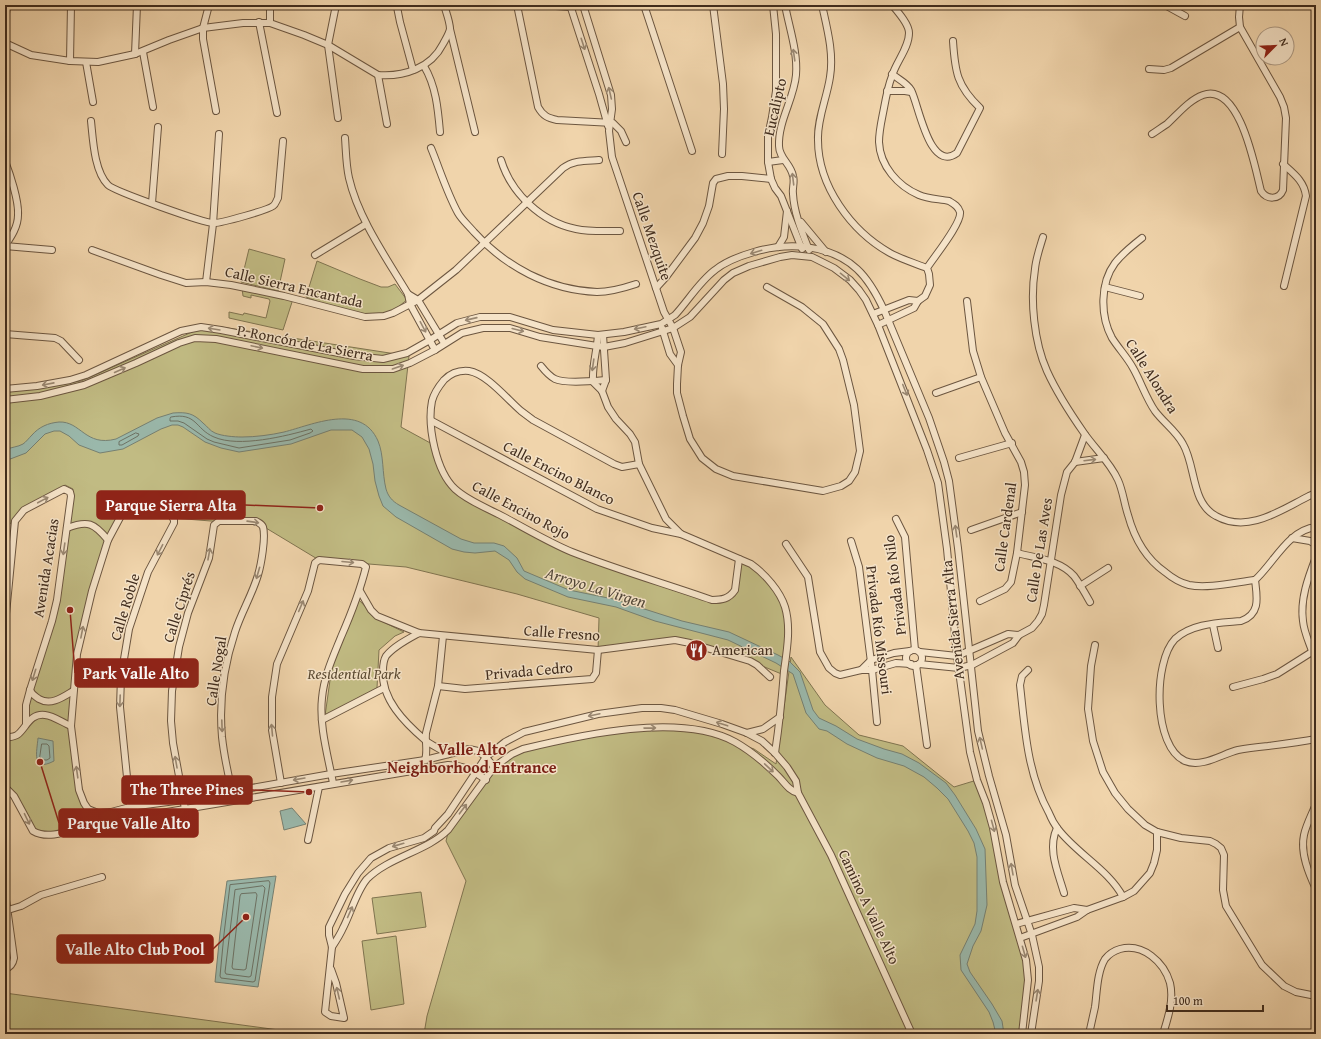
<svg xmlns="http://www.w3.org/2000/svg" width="1321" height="1039" viewBox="0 0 1321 1039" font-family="'Gentium Book Plus',serif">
<rect width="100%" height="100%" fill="#f0d4ab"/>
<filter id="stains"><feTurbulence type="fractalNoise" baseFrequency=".005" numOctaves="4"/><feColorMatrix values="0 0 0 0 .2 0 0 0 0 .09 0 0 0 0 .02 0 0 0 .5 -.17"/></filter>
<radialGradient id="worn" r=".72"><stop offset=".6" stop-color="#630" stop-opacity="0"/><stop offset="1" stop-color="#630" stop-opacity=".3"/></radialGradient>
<g fill="#c1bb83" stroke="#807450">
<path d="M249 249 285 259 278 291 241 282Z"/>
<path d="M317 261 360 279 381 287H388L395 284 407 300C402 303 396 310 390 312 365 322 329 306 306 297Z"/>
<path d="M242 288 293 299 283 330 229 318V312L243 315 244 313 266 318 270 301 269 299 251 295V298L243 296Z"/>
<path d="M208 325 409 356 401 427 434 445 441 466 454 488 571 551 712 600H723L735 590 739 559 751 564 778 593 787 616 784 675 750 661 675 640 598 650 599 618 517 594 406 567 319 560 261 525 173 518 137 498 127 504 108 540 84 621 72 720 84 803 89 825 56 834H39L5 787V738C26 733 26 726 26 706L57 600 73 489 65 485 15 521 5 526V392L81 381Z"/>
<path d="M359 600 377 619 404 632 395 636 379 650 377 688 325 716 332 666Z"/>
<path d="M791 657 825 705 859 735 903 746 954 787 977 780 986 803 1006 893 1026 960 1022 1034H424L427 1016 466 881 446 841 448 833 494 767 512 754 610 731 660 728 713 734 754 749 776 764Z"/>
<path d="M421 892 426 927 377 934 372 898Z"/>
<path d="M396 936 404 1004 371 1010 362 941Z"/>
<path d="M5 993 301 1033 302 1034H5Z"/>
</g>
<g fill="#9ab8ab" stroke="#768072">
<path d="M173 413C187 412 193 413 203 423 207 426 210 431 215 433 222 436 234 437 242 437 255 437 271 435 284 432 312 425 361 402 378 441 384 455 382 473 386 489 388 496 392 501 399 505L461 539 474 543H494L504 546 517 558 524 571 569 590 613 599 682 621 729 632 778 655 789 661 800 672 813 710 819 718 836 726 857 739 884 749 902 754 919 763 946 783 955 795 976 829 985 849 987 905 981 931 973 946 967 964 970 972 992 1004 1002 1021 1004 1034H996L993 1022 989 1012 961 970 960 955 975 924 977 911V857L974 843 968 831 948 799 937 788 924 777 904 766 877 758 847 744 827 731 819 729 806 713 793 674 776 663 728 640 655 621 616 607 568 597 525 579 517 572 509 560 495 551 475 553 464 552 452 549 396 517 383 506 379 496 375 481 373 464 369 449 362 437 352 430H331L291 444 239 452 221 448 205 442 183 427 178 425H172L161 429 123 449 100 453 79 445 69 436 60 431H54L45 434 26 453 5 461V450C11 447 18 447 23 444 26 442 29 438 32 435 39 427 48 423 59 422 81 421 85 447 116 439L157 418Z"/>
<path d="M38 738 53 741 54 761C31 773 37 751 38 738Z"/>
<path d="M292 808 306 824 284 830 280 811Z"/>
<path d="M276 876 258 987 215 982 220 933 227 881Z"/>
</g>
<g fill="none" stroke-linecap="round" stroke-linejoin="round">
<g stroke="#6d7264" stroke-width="1">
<path d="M171 417C197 412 195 429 214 437 239 448 286 436 311 429L313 431 310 433 290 440 239 448 214 442 207 439 184 423 178 421H170V419Z"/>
<path d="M136 433 139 434 138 436 122 445H119V442Z"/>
<path d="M42 744H47L49 746 50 758 47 760H43L40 757Z"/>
<path d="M269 881 270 883 255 981 253 982 221 978 220 976 224 934 230 885Z"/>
<path d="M263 886 265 888 251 976 249 977 226 974 225 972 235 890Z"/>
<path d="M256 893 257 895 246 969 244 970 233 969 232 967 240 896 241 894Z"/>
</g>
<defs>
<g id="minor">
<path d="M209 5 203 28V39L216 111"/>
<path d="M336 5 328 45 338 118"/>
<path d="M517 5 538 107C543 116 548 118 557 120L613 123 621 131 626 142"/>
<path d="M542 5 570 7 583 5"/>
<path d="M570 5 599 94 608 126"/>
<path d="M583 5 611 95 612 109 609 131 612 157 664 312 673 328 681 352 678 365 677 384V393L683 416 690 439 702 458 716 469 733 476 823 491 841 486 849 481 855 472 860 451 854 405 843 360 839 349 823 324 802 307 767 287"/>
<path d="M644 5 692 151"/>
<path d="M713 5 723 84 724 109 722 154"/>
<path d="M773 5 776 34V91L772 117 768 136V162L771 179 775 188 781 196 802 249"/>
<path d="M785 5C789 27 798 52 796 75 794 99 778 121 779 146 779 158 791 164 793 176 795 182 792 188 793 194 794 213 802 232 809 250"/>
<path d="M822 5C827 28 834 53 830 77 827 98 817 119 818 140 818 186 851 231 890 253 901 259 914 263 927 268"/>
<path d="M1165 5 1185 16"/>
<path d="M1311 5 1316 9"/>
<path d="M270 6V23"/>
<path d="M397 7 400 22 413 70"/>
<path d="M5 22 7 5"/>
<path d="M259 22 277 113"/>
<path d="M450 29 475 132"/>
<path d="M5 43 31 55 70 61 98 62 135 54 169 40 203 28 243 23H270L304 35 328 45 378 75C404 77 431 68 443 44 445 40 449 34 450 29 450 22 446 12 444 5"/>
<path d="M143 52 153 107"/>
<path d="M135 54 137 5"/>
<path d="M70 61 71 5"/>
<path d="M86 62 93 102"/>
<path d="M424 66C436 86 438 109 440 132"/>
<path d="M1149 69 1164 70 1171 68 1240 27"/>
<path d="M892 74C898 79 907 83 911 90 919 105 929 173 957 153L980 108C957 86 955 72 953 41"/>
<path d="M378 75 387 124"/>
<path d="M887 91H905L911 92"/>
<path d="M91 121C93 139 94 171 108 185 114 191 206 224 214 223 222 223 268 210 273 206 276 204 276 201 278 198L283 141"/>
<path d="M1152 134C1157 131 1162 127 1167 124 1178 114 1189 100 1203 95 1240 82 1255 168 1261 191 1267 200 1279 200 1283 190L1286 118 1284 107 1280 97 1240 27 1239 17 1240 5"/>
<path d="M345 138C346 151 346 165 349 178 358 218 387 259 408 294L410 304 435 350"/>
<path d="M431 148C440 170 447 193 458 213 462 220 469 226 474 232 506 267 549 290 597 292 610 292 624 288 636 284"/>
<path d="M501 160C511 193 541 222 576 229 590 232 606 231 620 231"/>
<path d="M5 161C10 174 19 201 18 215 18 227 11 237 5 246"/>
<path d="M768 162 783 160"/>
<path d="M1283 164C1294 174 1304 181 1306 196L1284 286"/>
<path d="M152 203 158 127"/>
<path d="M801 222 826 252"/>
<path d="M1043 237C1040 247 1036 258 1035 269 1030 300 1034 342 1047 371 1057 393 1070 413 1084 433 1095 449 1110 462 1118 480 1123 491 1124 503 1128 515 1134 537 1145 558 1165 572 1171 577 1181 583 1189 585 1207 589 1237 582 1255 580"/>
<path d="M1142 238C1133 245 1122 254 1115 263 1100 283 1100 316 1112 338 1119 349 1127 357 1133 368 1141 382 1146 398 1155 411 1164 423 1176 431 1183 444 1196 466 1191 503 1216 516 1248 534 1281 510 1309 496L1316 493"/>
<path d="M5 246 52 250"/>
<path d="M778 247 784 237 787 211"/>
<path d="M92 250 161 275 186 283 206 282 231 285 284 296 365 317 384 316 393 313 418 300 456 270 563 168C574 160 586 161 599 160"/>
<path d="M315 255 366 224"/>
<path d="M206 282 213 224 219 134"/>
<path d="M1105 287 1140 296"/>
<path d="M656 288 666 277 695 238 703 223 709 206 713 183 716 179 728 176H742L771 179"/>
<path d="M408 294 418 300 444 343"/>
<path d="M967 301 973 351 981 377 1005 433 1021 462 1024 472 1025 485 1017 553 1011 582 1005 589 980 601"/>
<path d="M873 314 909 300 918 301"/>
<path d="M878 325 914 308 918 301 925 296 930 285 929 274 927 268C934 257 962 223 960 212 958 206 954 204 949 201 940 199 928 199 919 195 898 186 880 166 879 142 879 130 882 119 884 108 886 97 888 86 892 76 896 62 909 48 909 33 909 24 898 12 892 5"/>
<path d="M662 328 670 354 678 365"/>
<path d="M5 334 55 338 61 341 79 360"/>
<path d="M598 335C597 351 592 365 593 382L602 391 608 407 616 419 630 434 635 442 639 464 666 519 681 534"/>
<path d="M541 366C545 371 549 376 555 379 565 384 594 381 606 380"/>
<path d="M5 389 37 386 70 380 86 375 181 331 201 327 221 330 354 356 383 359 407 353 430 340 457 323 480 317H510L553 330 598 335 624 332 661 324 675 315C688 301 699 282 715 270 726 261 740 256 754 252 788 242 830 244 857 269 869 280 877 295 884 310L929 418 944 462 949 481 958 548 978 731 989 776 1006 835 1015 885 1032 935 1039 967V981L1031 1034"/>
<path d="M602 391 606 380 603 335"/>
<path d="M936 393 981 377"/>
<path d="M5 400 40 396 84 385 136 363 179 343 195 338 216 339 363 369H393L410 363 435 350 462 333 483 328H510L540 337 597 346 604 347 625 343 673 328 690 317 724 280 733 273 749 266 780 257 792 255 812 257 834 268 850 280 859 290 866 300 878 325 927 450 938 483 947 549 957 656 970 752 977 780 986 803 993 828 1003 882 1026 960 1028 980 1022 1034"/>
<path d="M432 421 597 509 652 528 681 534 751 564C765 574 780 591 785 607 791 627 787 650 784 671 782 698 779 726 775 753"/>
<path d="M959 458 1012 443"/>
<path d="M1075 462 1104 458"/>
<path d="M639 464 622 467 614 464 533 420C529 417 525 414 521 411 507 399 487 374 469 371 459 370 451 373 444 380 439 386 434 393 432 401 427 426 436 471 455 489 468 501 487 508 502 516 525 528 548 542 572 552 618 570 666 584 712 600 722 600 729 599 735 590L739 559"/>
<path d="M896 519 905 537 915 650"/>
<path d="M67 528C88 520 94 523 108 540"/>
<path d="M971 530 1022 512"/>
<path d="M1292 538 1310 541 1316 545"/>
<path d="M851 541 859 567 872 670 877 722"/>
<path d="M786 544 808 577 820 652 829 668 835 673 840 675 861 670H872L896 663 911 664"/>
<path d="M1017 553C1036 558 1060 560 1074 576 1080 584 1085 593 1090 602"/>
<path d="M1255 580C1257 597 1261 614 1241 621 1220 623 1192 623 1175 639 1153 662 1153 747 1185 761 1202 768 1222 754 1238 750 1248 748 1258 747 1268 746 1284 744 1300 742 1316 739"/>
<path d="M1255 580C1274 563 1288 530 1316 527"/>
<path d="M1080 586 1108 568"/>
<path d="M360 591 371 610 377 616 419 633 598 650 675 640 690 643 750 661 757 665 770 677"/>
<path d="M5 624 15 521 24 510 64 489 70 492 71 496 57 600 52 621 30 690 26 705V724"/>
<path d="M1213 625 1218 648"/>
<path d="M419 633C408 639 394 646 386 656 383 661 383 666 383 671 381 699 405 723 425 740 432 746 441 749 448 754"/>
<path d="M1095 645 1091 666 1088 709 1093 741 1103 772 1115 793 1128 809 1145 825 1157 832 1181 838 1210 841 1216 844 1221 848 1224 855 1223 890 1226 906 1262 965 1284 986 1296 992 1316 996"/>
<circle cx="914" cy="658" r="8"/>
<path d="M1312 651C1309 642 1304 632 1303 621 1300 599 1308 578 1316 557"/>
<path d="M920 652 957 656 1008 634 1019 635"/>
<path d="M919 664 959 668 972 665 1013 643 1019 635 1032 628 1038 621 1042 614 1044 605 1061 495 1067 472 1075 462 1085 435"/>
<path d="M916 665 927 745"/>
<path d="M861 670 871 660 894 653 910 651"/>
<path d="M1028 670 1022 676 1020 685C1025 729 1027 773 1049 813 1051 818 1054 824 1058 829 1077 854 1109 870 1123 897"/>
<path d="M438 686 465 689 592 679 596 673 598 650"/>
<path d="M1233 687 1263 679 1277 674 1315 650"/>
<path d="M30 690C32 695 35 696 39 699 51 706 63 697 73 691"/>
<path d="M322 720 384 688"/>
<path d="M747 733 763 729 780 717"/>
<path d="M5 738C9 737 14 737 17 735 26 729 29 713 45 715 54 716 63 723 71 726"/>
<path d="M425 760C428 751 425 743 426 733L438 686 443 636"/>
<path d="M281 783 272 730V697L277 664 308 591 315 563 319 560 362 564 366 567C360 591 351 614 341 637 333 657 324 676 322 698 319 726 328 756 333 783"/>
<path d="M5 787 14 796 33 831C50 841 72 829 89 825L448 765C463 765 474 771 486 780"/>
<path d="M1316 804C1312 814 1306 825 1304 835 1300 853 1309 874 1316 889"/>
<path d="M130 807 120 707 121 677 129 629 148 572 174 523V520L171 515 134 498 130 499 108 540 92 591 77 654 71 726 79 790 84 803 88 809 98 813 111 812 130 807 183 800 331 774 425 760 469 749 478 751 486 757 494 767"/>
<path d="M88 809 89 825"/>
<path d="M185 809 173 743 171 721 172 691 179 647 188 613 209 558 214 525 219 521H256C259 523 262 524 263 527 266 537 261 565 258 575 252 595 241 613 235 632 224 665 219 703 222 737 224 755 228 774 232 791"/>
<path d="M1057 828C1047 849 1058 872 1064 893"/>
<path d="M308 840 319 787"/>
<path d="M5 893 14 958C13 964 11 967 5 969"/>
<path d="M8 910 21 906 41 895 102 877"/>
<path d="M1016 924 1074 908 1087 910"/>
<path d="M1020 938 1077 917 1087 910 1123 897 1134 891 1150 873 1154 863 1157 850V832"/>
<path d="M332 947C336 941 340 935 343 928 350 915 357 890 367 879 389 857 427 851 448 830L494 767 512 754 523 749C581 735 680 712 735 742 751 751 765 763 778 776 785 783 788 790 798 793"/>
<path d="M331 969 336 983 344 1018 331 1016 325 1012 332 947 329 935V927L345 894 358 873 371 858 389 848 424 838 434 831 435 828 448 814 486 757 505 742 524 732 598 714 642 708H661L675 710 722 724 747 733 762 741 775 753 787 767 796 781 798 793 831 855 912 1034"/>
<path d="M1089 1034C1091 1025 1093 1016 1095 1007 1097 992 1097 972 1105 959 1109 954 1113 951 1120 949 1143 943 1164 962 1170 983 1174 1000 1168 1018 1163 1034"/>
</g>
</defs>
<use href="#minor" stroke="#6c5640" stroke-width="8"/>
<use href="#minor" stroke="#f5e3c8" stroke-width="6"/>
</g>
<defs><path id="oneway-shaft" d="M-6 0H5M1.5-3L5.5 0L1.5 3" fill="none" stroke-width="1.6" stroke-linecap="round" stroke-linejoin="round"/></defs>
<g stroke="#9a8872">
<use href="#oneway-shaft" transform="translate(583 44) rotate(72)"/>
<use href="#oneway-shaft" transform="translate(794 55) rotate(-98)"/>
<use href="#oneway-shaft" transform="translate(610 93) rotate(-103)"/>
<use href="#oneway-shaft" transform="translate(793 179) rotate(-97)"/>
<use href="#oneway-shaft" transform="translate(756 252) rotate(163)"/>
<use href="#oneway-shaft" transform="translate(845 277) rotate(39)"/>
<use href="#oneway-shaft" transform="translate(471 319) rotate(167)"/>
<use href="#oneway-shaft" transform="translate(423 327) rotate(62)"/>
<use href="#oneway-shaft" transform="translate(640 328) rotate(168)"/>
<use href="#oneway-shaft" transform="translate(214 329) rotate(-171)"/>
<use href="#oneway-shaft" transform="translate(518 330) rotate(14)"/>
<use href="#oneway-shaft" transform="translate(257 347) rotate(12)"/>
<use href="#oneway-shaft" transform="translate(593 365) rotate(98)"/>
<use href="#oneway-shaft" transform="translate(398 367) rotate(-19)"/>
<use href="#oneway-shaft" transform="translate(120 370) rotate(-24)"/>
<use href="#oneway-shaft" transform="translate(48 384) rotate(169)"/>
<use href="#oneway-shaft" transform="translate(905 390) rotate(68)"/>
<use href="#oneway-shaft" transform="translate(1090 460) rotate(-7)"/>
<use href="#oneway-shaft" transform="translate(43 500) rotate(-28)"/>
<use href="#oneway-shaft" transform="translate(253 522) rotate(8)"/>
<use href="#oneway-shaft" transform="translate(956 531) rotate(-98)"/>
<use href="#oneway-shaft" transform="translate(64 549) rotate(98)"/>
<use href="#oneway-shaft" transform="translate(160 550) rotate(117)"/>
<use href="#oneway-shaft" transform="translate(209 554) rotate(-80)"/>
<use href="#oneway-shaft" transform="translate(348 562) rotate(5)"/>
<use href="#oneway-shaft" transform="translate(258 573) rotate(106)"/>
<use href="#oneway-shaft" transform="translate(301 606) rotate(-67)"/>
<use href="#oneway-shaft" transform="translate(82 632) rotate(-79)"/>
<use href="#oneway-shaft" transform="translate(34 675) rotate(107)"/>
<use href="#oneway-shaft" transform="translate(120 701) rotate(92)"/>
<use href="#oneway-shaft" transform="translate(594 715) rotate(168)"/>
<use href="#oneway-shaft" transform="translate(722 724) rotate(-162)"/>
<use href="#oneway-shaft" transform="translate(222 726) rotate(88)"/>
<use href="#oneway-shaft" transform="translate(650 728) rotate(-1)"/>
<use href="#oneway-shaft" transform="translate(272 730) rotate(-95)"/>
<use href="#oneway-shaft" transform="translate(981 743) rotate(-103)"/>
<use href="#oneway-shaft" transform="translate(176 762) rotate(-100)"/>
<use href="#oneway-shaft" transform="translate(769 768) rotate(43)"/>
<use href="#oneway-shaft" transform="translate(77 772) rotate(-98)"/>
<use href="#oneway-shaft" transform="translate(299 779) rotate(170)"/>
<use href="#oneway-shaft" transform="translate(347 781) rotate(-10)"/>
<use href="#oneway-shaft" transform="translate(463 809) rotate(-53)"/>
<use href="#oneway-shaft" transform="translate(27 819) rotate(64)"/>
<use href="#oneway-shaft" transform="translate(993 826) rotate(75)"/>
<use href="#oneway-shaft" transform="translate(398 845) rotate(164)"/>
<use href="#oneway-shaft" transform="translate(1012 869) rotate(-100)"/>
<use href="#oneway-shaft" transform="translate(350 912) rotate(-66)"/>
<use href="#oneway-shaft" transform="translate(1024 952) rotate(74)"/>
<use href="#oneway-shaft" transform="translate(338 993) rotate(-103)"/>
<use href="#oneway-shaft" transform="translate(1037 995) rotate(-81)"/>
</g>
<defs>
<symbol id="restaurant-disc" viewBox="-11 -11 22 22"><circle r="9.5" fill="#8f2418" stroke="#f5e3c8"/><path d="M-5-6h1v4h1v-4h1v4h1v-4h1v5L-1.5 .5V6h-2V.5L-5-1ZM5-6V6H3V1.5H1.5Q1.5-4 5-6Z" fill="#fff"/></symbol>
</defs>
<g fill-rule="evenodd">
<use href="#restaurant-disc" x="684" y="638" width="25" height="25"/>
</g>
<g text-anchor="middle" stroke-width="3" stroke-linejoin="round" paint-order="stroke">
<g font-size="15" fill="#402c1d" stroke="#f5e3c8">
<text transform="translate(775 107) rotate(-77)" y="5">Eucalipto</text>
<text transform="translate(652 236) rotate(71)" y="5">Calle Mezquite</text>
<text transform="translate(294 287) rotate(13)" y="5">Calle Sierra Encantada</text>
<text transform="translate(305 343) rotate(11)" y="5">P. Roncón de La Sierra</text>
<text transform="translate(1152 376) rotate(58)" y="5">Calle Alondra</text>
<text transform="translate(559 473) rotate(27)" y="5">Calle Encino Blanco</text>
<text transform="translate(521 510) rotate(28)" y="5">Calle Encino Rojo</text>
<text transform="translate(1005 527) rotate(-82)" y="5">Calle Cardenal</text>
<text transform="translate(1039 550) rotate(-81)" y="5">Calle De Las Aves</text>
<text transform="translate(46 568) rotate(-81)" y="5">Avenida Acacias</text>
<text transform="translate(895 585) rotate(-97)" y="5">Privada Río Nilo</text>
<text transform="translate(125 607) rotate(-73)" y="5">Calle Roble</text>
<text transform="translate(179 607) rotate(-72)" y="5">Calle Ciprés</text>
<text transform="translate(953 620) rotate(-96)" y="5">Avenida Sierra Alta</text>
<text transform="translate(879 630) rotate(83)" y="5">Privada Río Missouri</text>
<text transform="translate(562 633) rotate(4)" y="5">Calle Fresno</text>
<text transform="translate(216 671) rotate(-81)" y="5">Calle Nogal</text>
<text transform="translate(529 671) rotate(-5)" y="5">Privada Cedro</text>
<text transform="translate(869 907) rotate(65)" y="5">Camino A Valle Alto</text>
</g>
<g font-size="15" fill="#402c1d" stroke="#f5e3c8" text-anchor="start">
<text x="712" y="655">American</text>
</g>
<g font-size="15" font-style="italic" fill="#5a4931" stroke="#f5e3c8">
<text x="354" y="679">Residential Park</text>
</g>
<g font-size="16" font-style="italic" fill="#524839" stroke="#f5e3c8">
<text transform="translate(596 587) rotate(17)" y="6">Arroyo La Virgen</text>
</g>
<g font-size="16" font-weight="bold" fill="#7a1f14" stroke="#f5e3c8">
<text x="472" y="755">Valle Alto<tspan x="472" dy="18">Neighborhood Entrance</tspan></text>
</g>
</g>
<path fill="none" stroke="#8f2418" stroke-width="1.5" d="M320 508L245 505M70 610L75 673M309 792L252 790M40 762L59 823M246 917L213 949"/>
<g fill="#8f2418" stroke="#f5e3c8" stroke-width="1.5">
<circle cx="320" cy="508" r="4"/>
<circle cx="70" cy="610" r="4"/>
<circle cx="309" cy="792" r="4"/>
<circle cx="40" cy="762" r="4"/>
<circle cx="246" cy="917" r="4"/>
</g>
<g fill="#8f2418" stroke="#8f2418" stroke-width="1.5">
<rect x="97" y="491" width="148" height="28" rx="4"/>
<rect x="75" y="659" width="123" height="28" rx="4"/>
<rect x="122" y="776" width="130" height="28" rx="4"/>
<rect x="59" y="809" width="139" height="28" rx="4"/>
<rect x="57" y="935" width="156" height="28" rx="4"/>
</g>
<g font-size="16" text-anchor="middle" font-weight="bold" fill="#fff">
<text x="171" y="511">Parque Sierra Alta</text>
<text x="136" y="679">Park Valle Alto</text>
<text x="187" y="795">The Three Pines</text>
<text x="129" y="829">Parque Valle Alto</text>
<text x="135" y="955">Valle Alto Club Pool</text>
</g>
<rect width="1321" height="1039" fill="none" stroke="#f0d4ab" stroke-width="20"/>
<rect x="6" y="6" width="1309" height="1027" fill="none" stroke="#402c1d" stroke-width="2"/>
<rect x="10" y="10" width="1301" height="1019" fill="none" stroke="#402c1d"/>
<g transform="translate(1275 46) rotate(66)"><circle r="19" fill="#f5e3c8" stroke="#ad9a84"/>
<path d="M0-3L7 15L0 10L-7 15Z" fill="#8f2418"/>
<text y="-6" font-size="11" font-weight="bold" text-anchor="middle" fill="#402c1d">N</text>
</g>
<path d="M1167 1005v6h96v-6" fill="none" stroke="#402c1d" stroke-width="2"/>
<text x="1173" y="1005" font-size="12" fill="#402c1d" stroke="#f5e3c8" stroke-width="3" paint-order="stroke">100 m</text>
<rect width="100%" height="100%" filter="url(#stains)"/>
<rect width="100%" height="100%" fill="url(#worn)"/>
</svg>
